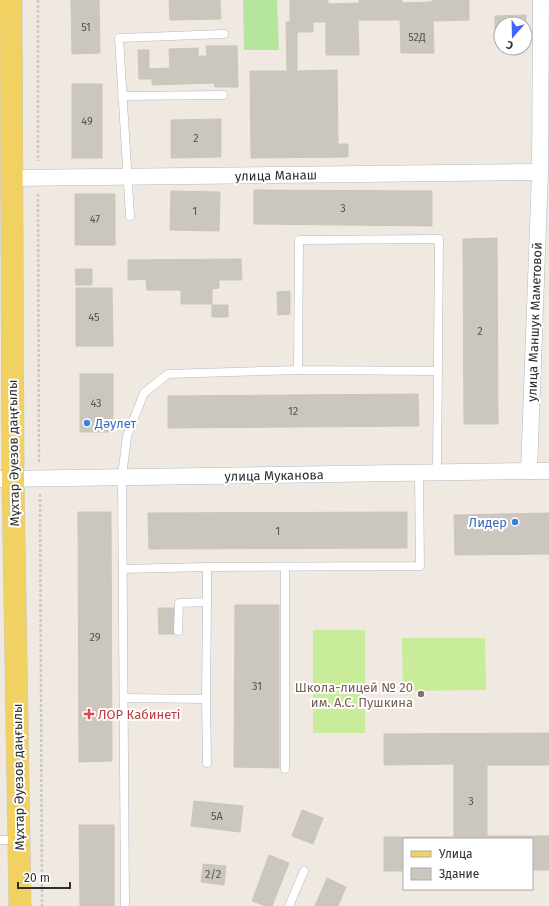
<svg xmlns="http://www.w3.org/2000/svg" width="549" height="906" viewBox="0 0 549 906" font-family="'Fira Sans',sans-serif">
<rect width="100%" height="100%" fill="#efe9e1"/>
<path fill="#b6e59e" d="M243 0H277L279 50H244Z"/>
<g fill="#c9ec9a">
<rect x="313" y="630" width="52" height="103"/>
<path d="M402 638H485L486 690 403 691Z"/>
</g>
<g fill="#cbc7bf" stroke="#cbc5ba">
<path d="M71 0H99L100 53 72 54Z"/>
<path d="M169 0H220L221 19 170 20Z"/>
<path d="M290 0H328V4L359 3V0H402V3L432 2V0H469V20L433 21 434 53H401L400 20H358L359 55H326V22H290Z"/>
<path d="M526 15V33H525V24H501V33H495V16Z"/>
<path d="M286 22H313V32H297V71L337 70 338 144H348V157L251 158 250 71H287Z"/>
<path d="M206 46H237L238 87H215L214 83 152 85V79H139L138 50H149V69L170 68 169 49 198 48V56H207Z"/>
<rect x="72" y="84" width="30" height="74"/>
<path d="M221 119V157L171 158V120Z"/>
<path d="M254 190 432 191V226L254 224Z"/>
<path d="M171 191 220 192 219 231 170 230Z"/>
<rect x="75" y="194" width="40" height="51"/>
<path d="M497 238 498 424H464L463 239Z"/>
<path d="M241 259 242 280H219V288L212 289V304H181V290H147L146 279 128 280V260Z"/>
<path d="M75 269H92V285H76Z"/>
<path d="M76 288H112L113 346H76Z"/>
<path d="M290 291V314L278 315 277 292Z"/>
<rect x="212" y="305" width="16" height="12"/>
<rect x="80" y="374" width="33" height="58"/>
<path d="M418 394 419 426 168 428V396Z"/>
<path d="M78 512H111L112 761 79 762Z"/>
<path d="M407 512V548L149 549 148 513Z"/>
<path d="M549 513V554L455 555 454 515Z"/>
<path d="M235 605H279V768L234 767Z"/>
<path d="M158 608H174V634H159Z"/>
<path d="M549 733V765H487V836H549V870H532V839H404V871H384V837H454V764L384 765V734Z"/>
<path d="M194 801 243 806 240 832 191 826Z"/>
<path d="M302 810 323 818 313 844 292 836Z"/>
<path d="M79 825H114V906H80Z"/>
<path d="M269 855 289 863 272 906H266L252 901Z"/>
<path d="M203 864 226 866 224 885 201 882Z"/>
<path d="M327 878 346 887 338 906H315Z"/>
</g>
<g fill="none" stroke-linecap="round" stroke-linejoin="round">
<defs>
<g id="service">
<path d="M122 96 223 95"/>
<path d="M130 216 119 38 224 34"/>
<path d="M437 472 439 239 299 240 298 370 438 371"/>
<path d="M285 567V769"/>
<path d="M123 569 207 567 420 566 419 473"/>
<path d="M207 602V567"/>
<path d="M124 698 206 699 207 602 179 603 178 631"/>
<path d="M206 699 207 763"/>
<path d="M0 840H18"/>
<path d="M125 906 122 476 127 436 144 393 168 374 298 370"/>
<path d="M289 906 304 871"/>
</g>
<g id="minor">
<path d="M11 178 540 172"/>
<path d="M529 471 540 172 541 0"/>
<path d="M0 479 529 471H549"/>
</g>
<path id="primary" d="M11 0 13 479 20 906"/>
</defs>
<use href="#service" stroke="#b4b7c1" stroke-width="9"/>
<use href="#minor" stroke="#b4b7c1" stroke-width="17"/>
<use href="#primary" stroke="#c9c9c9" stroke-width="23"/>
<g stroke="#c9c9c9" stroke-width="2.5" stroke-dasharray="3 2" stroke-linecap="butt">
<path d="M38 0V161"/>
<path d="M38 194 39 463"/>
<path d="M40 494 42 906"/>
</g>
<use href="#service" stroke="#fff" stroke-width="8"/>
<use href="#minor" stroke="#fff" stroke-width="16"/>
<use href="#primary" stroke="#f2d163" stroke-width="22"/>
</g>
<g fill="#3f7fe0" stroke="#fff" stroke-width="1.5">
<circle cx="87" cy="423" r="4"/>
<circle cx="515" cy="522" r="4"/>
</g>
<circle fill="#8d6e63" stroke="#fff" stroke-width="1.5" cx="421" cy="694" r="4"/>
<path fill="#e0444e" stroke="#fff" stroke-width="1.5" d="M87 708h4v4h4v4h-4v4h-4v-4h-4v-4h4z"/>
<g text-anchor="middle" stroke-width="4" stroke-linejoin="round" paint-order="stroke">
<g font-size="11" fill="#555452">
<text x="86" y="31">51</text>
<text x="417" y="41">52Д</text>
<text x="87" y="125">49</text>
<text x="196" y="142">2</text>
<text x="343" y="212">3</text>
<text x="195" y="215">1</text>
<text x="95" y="223">47</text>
<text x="94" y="321">45</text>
<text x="480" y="335">2</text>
<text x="96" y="407">43</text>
<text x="293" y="415">12</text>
<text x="278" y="535">1</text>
<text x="95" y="641">29</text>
<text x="257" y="690">31</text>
<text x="471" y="805">3</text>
<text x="217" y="820">5А</text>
<text x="213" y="878">2/2</text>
</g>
<g font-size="13" fill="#2e2e2e" stroke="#fff">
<text transform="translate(276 175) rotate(-1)" y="5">улица Манаш</text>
<text transform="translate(534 322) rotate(-88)" y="5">улица Маншук Маметовой</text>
<text transform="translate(13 453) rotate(-91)" y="5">Мұхтар Әуезов даңғылы</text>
<text transform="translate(274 475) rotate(-1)" y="5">улица Муканова</text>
<text transform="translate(18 777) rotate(-91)" y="5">Мұхтар Әуезов даңғылы</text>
</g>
<g font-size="13" fill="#366cbe" stroke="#fff" text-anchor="start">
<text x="95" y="428">Дәулет</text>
<text x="507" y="527" text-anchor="end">Лидер</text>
</g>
<g font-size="13" fill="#785e54" stroke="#fff" text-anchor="end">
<text x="413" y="692">Школа-лицей № 20<tspan x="413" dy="15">им. А.С. Пушкина</tspan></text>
</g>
<g font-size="13" fill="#be3a42" stroke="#fff" text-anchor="start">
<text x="98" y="719">ЛОР Кабинетi</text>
</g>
</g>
<rect x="403" y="838" width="130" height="52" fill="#ffffff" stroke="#ababab"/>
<rect x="411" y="851" width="20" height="6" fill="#f2d163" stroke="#ababab"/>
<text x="439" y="858" font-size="12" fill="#2e2e2e">Улица</text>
<rect x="411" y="868" width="20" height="12" fill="#cbc7bf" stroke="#ababab"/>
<text x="439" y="878" font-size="12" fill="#2e2e2e">Здание</text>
<g transform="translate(513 36) rotate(200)"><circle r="19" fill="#ffffff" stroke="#ababab"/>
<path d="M0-3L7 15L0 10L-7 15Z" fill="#4264fb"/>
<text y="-6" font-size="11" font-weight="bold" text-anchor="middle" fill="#2e2e2e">С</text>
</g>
<path d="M18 882v6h52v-6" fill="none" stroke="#2e2e2e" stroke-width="2"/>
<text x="24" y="882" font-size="12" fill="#2e2e2e" stroke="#ffffff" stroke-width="3" paint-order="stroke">20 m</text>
</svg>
